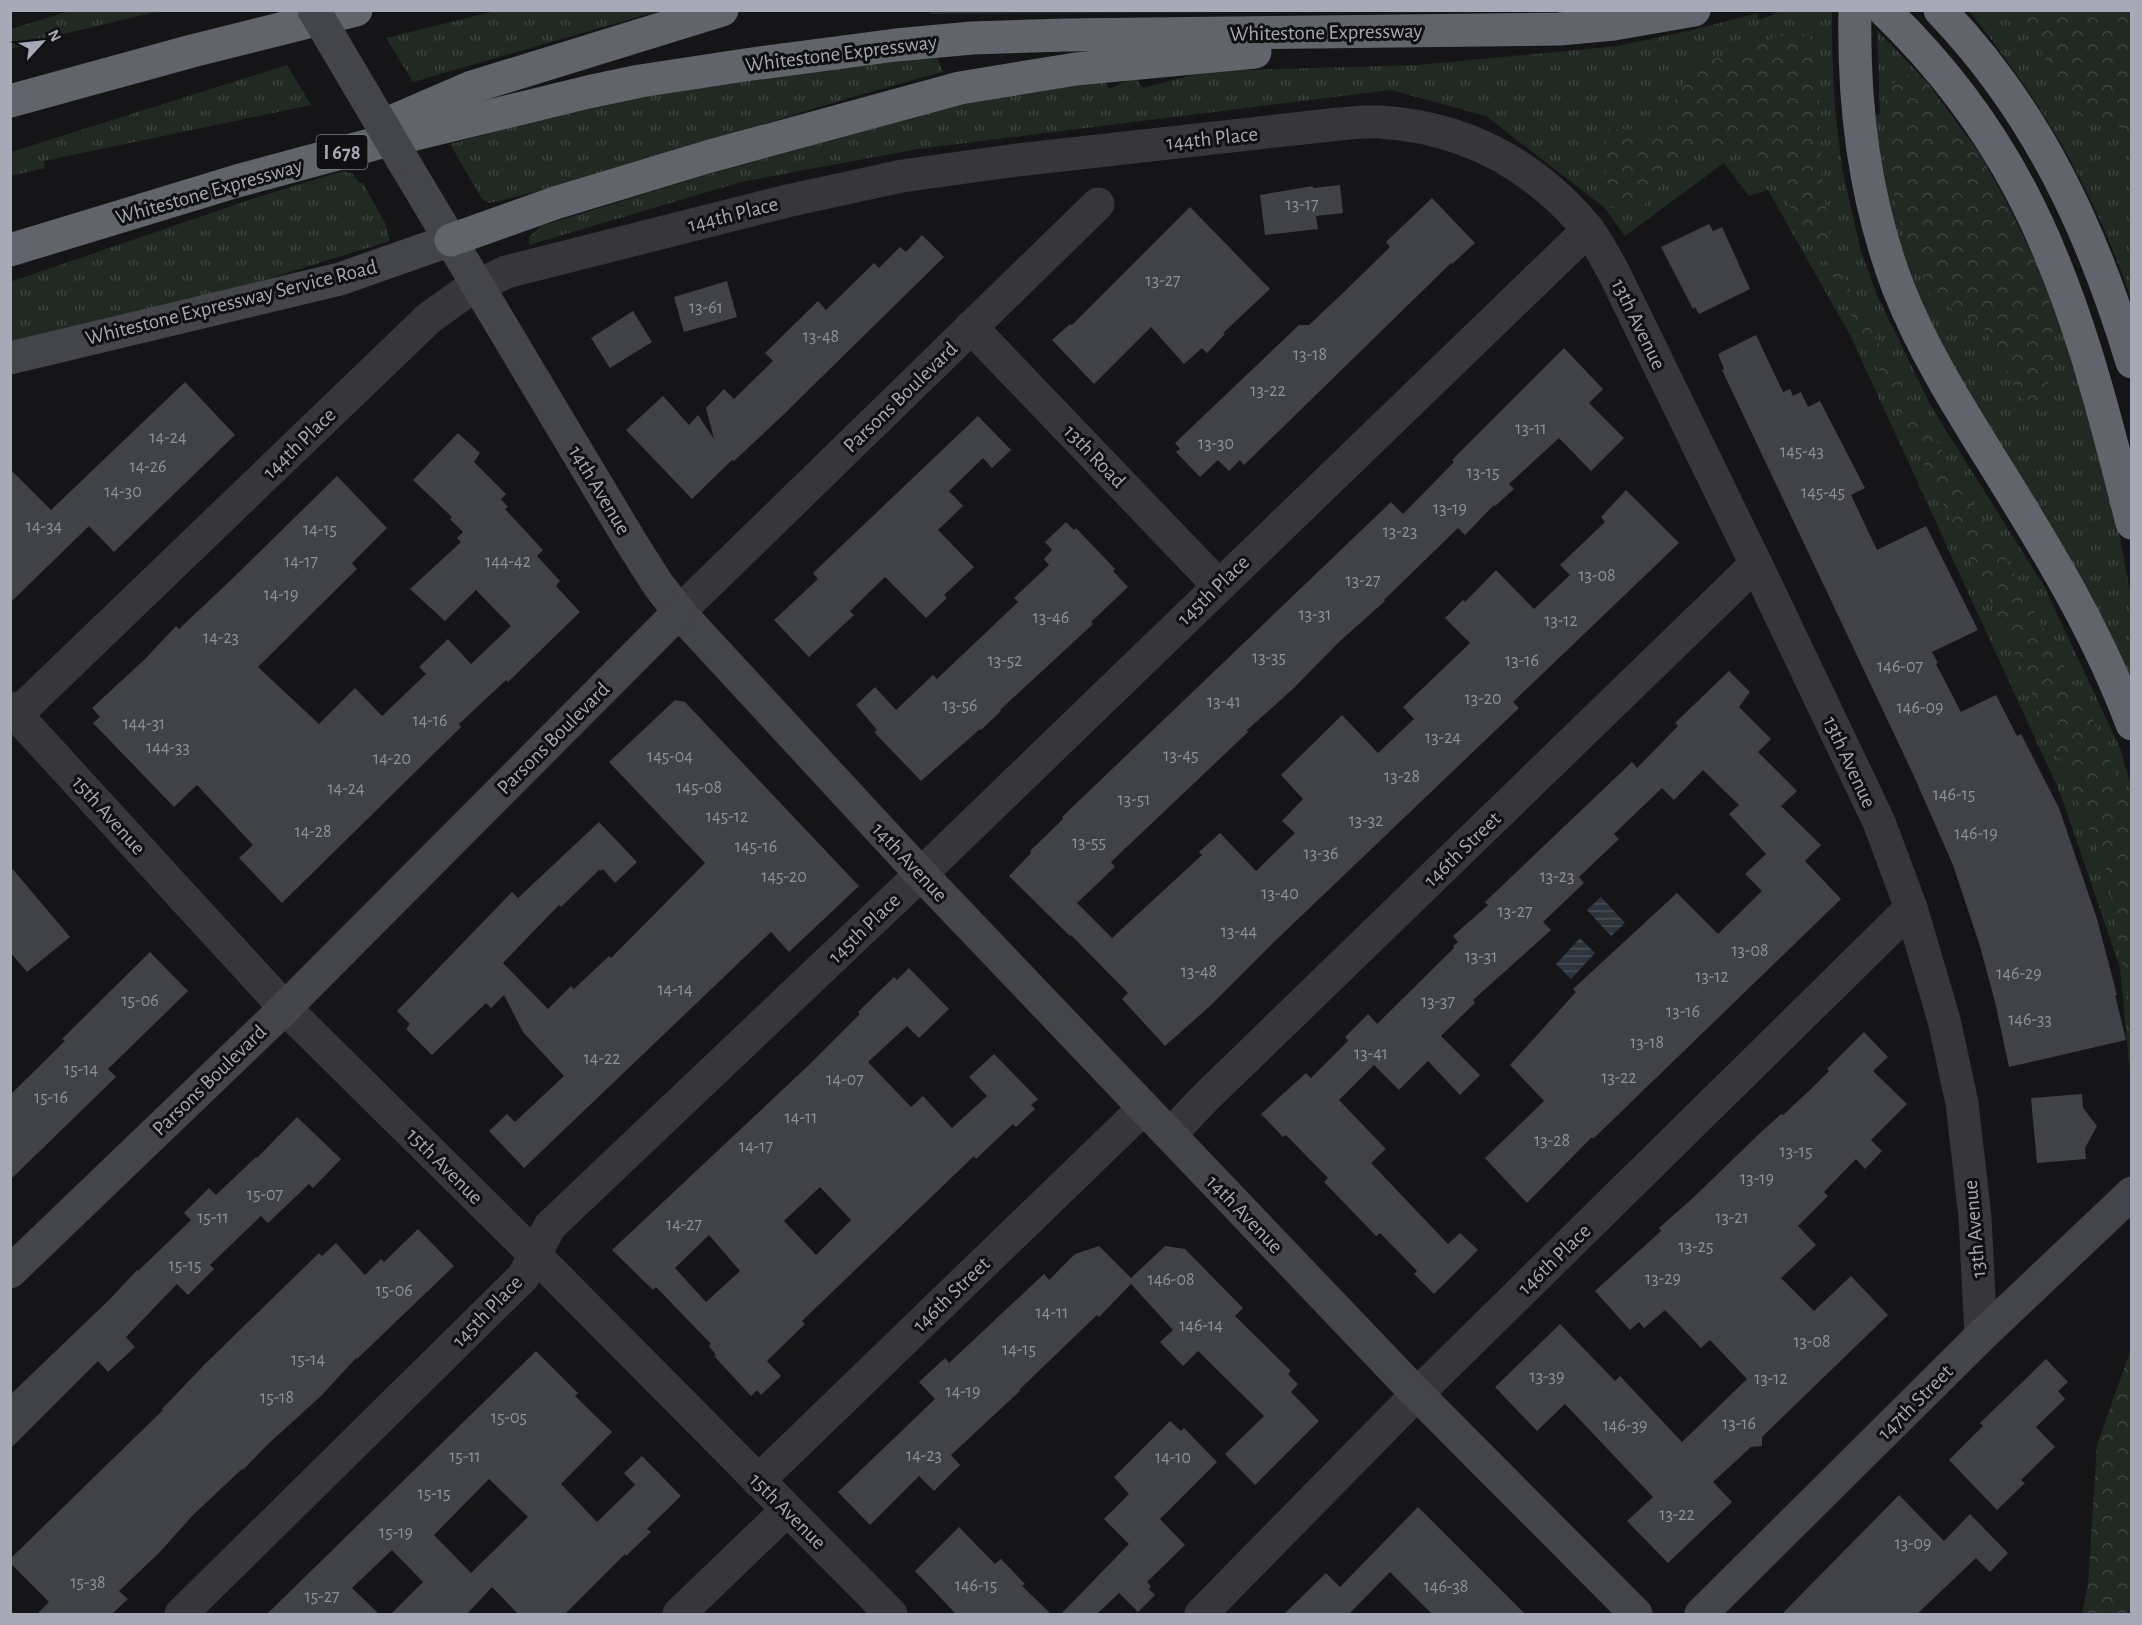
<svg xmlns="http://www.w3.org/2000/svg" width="2142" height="1625" viewBox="0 0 2142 1625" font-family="'Alegreya Sans',sans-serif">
<defs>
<pattern id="grass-tufts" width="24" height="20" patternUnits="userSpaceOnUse" patternTransform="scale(1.5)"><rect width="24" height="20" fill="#212923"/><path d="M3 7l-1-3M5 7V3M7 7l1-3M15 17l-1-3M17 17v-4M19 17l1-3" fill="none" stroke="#3e4541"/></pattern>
<pattern id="forest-crowns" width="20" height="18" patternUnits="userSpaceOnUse" patternTransform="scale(1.5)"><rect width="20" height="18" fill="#212923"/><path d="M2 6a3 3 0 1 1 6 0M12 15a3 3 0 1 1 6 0" fill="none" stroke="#3e4541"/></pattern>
<pattern id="water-rules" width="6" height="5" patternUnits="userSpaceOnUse" patternTransform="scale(1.5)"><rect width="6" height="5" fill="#2e343c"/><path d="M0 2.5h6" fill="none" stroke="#494f56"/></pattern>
</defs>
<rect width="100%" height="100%" fill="#151517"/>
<g fill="url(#grass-tufts)">
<path d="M930 10H1370V11L930 14Z"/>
<path d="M70 11V10L160 11 38 40 11 49V29Z"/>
<path d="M496 11V10L659 11 413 82 386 38Z"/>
<path d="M1781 11H1832V49L1835 109 1842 168 1860 248 1877 295 1932 408 2044 586 2120 748 2131 786V1084L2120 968 2061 795 1850 335 1768 190 1749 196 1724 163 1625 236 1605 208 1486 116 1391 90 918 149 741 182 529 245V237L541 226 703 176 948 108 1100 74 1109 89 1135 77 1143 88 1207 71 1418 65 1617 46 1693 30 1757 13 1759 20Z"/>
<path d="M1969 11H2131V299C2093 188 2042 102 1969 11Z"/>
<path d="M1877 30 1926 81 1980 154 2003 196 2048 286 2111 488 2131 597V679L1988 431 1919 300 1890 213 1873 115 1880 114Z"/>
<path d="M935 53 943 72C791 111 643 167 490 203L482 199 450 144 606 102Z"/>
<path d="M287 65 311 105 44 161 45 168 11 176V152Z"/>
<path d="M343 171 353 174 359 183H363L385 223 390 241 11 358 10 282 255 198Z"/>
</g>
<g fill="url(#forest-crowns)">
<path d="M2005 11H2131L2132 98 2127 128 2085 124 2034 39Z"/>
<path d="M1785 32 1810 35 1819 91 1821 168 1831 247 1858 308 2000 549 2093 720 2131 811V1015L2106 868 2010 642 1826 262 1761 161 1722 149 1688 153 1644 205 1605 208 1606 129 1660 130 1680 89 1700 59 1732 58Z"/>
<path d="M1912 74 1918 75 1926 81 1980 154 2003 196 2048 286 2054 356 2042 413 2019 396 1984 328 1931 297 1896 211 1885 108C1886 88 1892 80 1912 74Z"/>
<path d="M2131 1349V1604L2129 1614H2082L2088 1585 2097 1445Z"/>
</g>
<g fill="url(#water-rules)">
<path d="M1601 897 1625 923 1611 936 1587 910Z"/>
<path d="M1580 938 1595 953 1571 979 1556 964Z"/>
</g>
<g fill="#414247" fill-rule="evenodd">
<path d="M1340 185 1343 213 1316 216 1318 229 1265 235 1260 195 1313 186V188Z"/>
<path d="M1432 198 1475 243 1452 264 1451 263 1244 465 1240 460 1229 471 1218 460 1200 477 1176 452 1180 449 1175 443 1299 325H1309L1345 291 1390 247 1386 242Z"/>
<path d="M1190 207 1270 289 1223 333 1225 334 1207 353 1202 348 1184 364 1151 327 1094 384 1052 340 1070 324 1072 325Z"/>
<path d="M1709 224 1713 231 1722 227 1750 289 1699 314 1695 307 1693 309 1661 247Z"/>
<path d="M922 235 944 257 780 418 734 461 732 460 692 499 626 430 663 396 689 425 698 415 714 439 706 408 724 389 734 399 773 361 765 353 818 301 826 310 874 263 879 268 900 247 906 252Z"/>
<path d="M727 281 737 317 684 332 674 297Z"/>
<path d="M633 311 652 342 610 368 591 338Z"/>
<path d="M1756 335 1783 392 1790 389 1793 396 1801 392 1808 407 1820 401 1865 488 1851 495 1877 550 1926 526 1978 630 1932 652 1938 663 1936 664 1961 712 1996 695 2017 736 2021 734 2059 808 2097 919 2117 995H2115L2126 1040 2009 1067 1995 1002 1980 946 1953 865 1913 774 1722 370 1724 369 1718 354Z"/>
<path d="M1564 348 1603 389 1589 403 1624 438 1591 471 1559 438 1509 484 1514 489 1495 506 1494 505 1465 535 1458 528 1384 600 1385 601 1340 641 1294 688 1247 730 1248 732 1111 862 1115 867 1077 903 1112 938 1202 855 1199 852 1220 833 1256 871 1295 833 1282 821 1303 799 1281 775 1342 715 1378 753 1414 719 1403 707 1470 643 1445 618 1463 600 1465 602 1496 570 1534 609 1570 575 1560 565 1605 522 1601 517 1626 490 1679 543 1513 702 1519 708 1274 942 1209 1007 1165 1046 1122 999 1128 993 1071 935 1070 936 1009 876 1031 853 1030 851 1063 819 1062 817 1391 502 1403 514 1454 462 1452 460Z"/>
<path d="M185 382 235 435 114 552 89 526 10 603V469L51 510Z"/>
<path d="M978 416 1011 450 992 468 983 458 949 491 963 506 938 530 974 567 944 595 947 598 926 618 885 577 850 611 854 615 809 657 774 620 818 579 813 573Z"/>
<path d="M458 433 480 453 474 462 506 494 501 499 508 507 505 509 543 550 537 556 560 581 556 586 580 612 508 682 506 680 459 724 461 727 282 903 239 858 253 845 197 785 174 807 93 723 100 717 92 708 145 659 176 626 179 629 232 579 337 476 387 528 352 563 357 569 258 667 319 724 355 688 382 716 426 674 419 667 448 639 471 664 511 626 476 590 445 621 410 589 461 542 457 538 463 532 450 519 452 517 413 480Z"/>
<path d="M1066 522 1074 530 1076 528 1115 569 1113 571 1128 587 1091 622 1093 624 1000 710 1001 711 981 730 980 729 921 781 874 732 877 730 856 705 875 687 896 710 933 675 937 679 1018 602 1014 598 1049 565 1044 559 1052 550 1045 542Z"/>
<path d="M1729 671 1750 692 1739 707 1771 739 1758 752 1797 791 1781 806 1821 845 1805 861 1841 899 1593 1139 1592 1137 1527 1203 1485 1158 1544 1101 1510 1065 1576 992 1573 989 1677 893 1718 934 1762 891 1745 874 1766 854 1729 814 1739 805 1703 770 1674 800 1662 788 1614 834 1619 839 1579 877 1584 883 1543 922 1551 930 1473 1000 1475 1003 1441 1036 1480 1075 1460 1095 1428 1061 1399 1090 1374 1065 1339 1100 1386 1149 1371 1163 1448 1244 1460 1233 1478 1250 1434 1294 1414 1274 1417 1271 1380 1233 1376 1236 1324 1182 1328 1178 1286 1135 1283 1137 1261 1114 1306 1073 1311 1078 1348 1041 1345 1037 1368 1014 1377 1024 1454 948 1453 946 1458 942 1453 936 1488 905 1485 902 1632 762 1637 768 1678 726 1675 723Z"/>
<path d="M675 700 685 702 859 886 789 952 771 932 524 1168 489 1131 507 1114 515 1122 564 1076 523 1032 504 995 491 1008 486 1003 432 1055 406 1029 410 1024 397 1011 512 892 518 898 599 822 637 862 615 883 603 869 601 871 599 870 561 907 559 905 503 963 548 1009 571 986 574 989 609 956 611 958 705 863 609 762Z"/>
<path d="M10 866 70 937 27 972 10 952Z"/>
<path d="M150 952 188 991 108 1069 116 1077 10 1180V1095L65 1041 62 1039Z"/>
<path d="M909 968 949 1009 919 1038 907 1026 868 1062 911 1107 923 1096 952 1128 987 1096 969 1077 994 1054 1038 1099 1031 1105 1035 1109 1016 1127 1013 1124 976 1159 974 1156 802 1321 805 1324 767 1361 781 1376 761 1395 757 1390 751 1396 714 1356 716 1355 709 1346 711 1344 656 1287 653 1290 612 1250 811 1063 860 1014 858 1012 894 977 897 980ZM820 1187 851 1220 816 1255 784 1221ZM709 1235 740 1271 706 1302 675 1268Z"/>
<path d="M1864 1032 1888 1057 1873 1071 1907 1104 1871 1140 1882 1151 1865 1169 1856 1159 1824 1192 1828 1196 1798 1226 1816 1245 1781 1278 1814 1311 1851 1276 1888 1315 1762 1437V1446L1751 1447 1713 1482 1732 1502 1668 1563 1627 1521 1653 1497 1565 1404 1537 1431 1495 1387 1560 1324 1615 1381 1620 1376 1682 1442 1747 1379 1710 1340 1701 1348 1665 1310 1644 1328 1639 1322 1630 1330 1595 1291 1661 1231 1659 1228 1694 1197 1759 1134 1781 1114 1783 1115 1811 1089 1829 1071 1827 1069Z"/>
<path d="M2082 1094 2083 1108 2097 1126 2085 1148 2086 1159 2037 1163 2031 1098Z"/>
<path d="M297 1117 341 1159 313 1188 309 1184 268 1223 261 1216 210 1265 214 1269 188 1295 177 1284 126 1337 135 1347 108 1372 98 1361 10 1449V1395L111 1298 137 1270 138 1271 191 1220 184 1213 209 1188 216 1195 256 1157 257 1158Z"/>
<path d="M418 1229 454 1266 357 1359 356 1358 322 1395 266 1446 243 1470 242 1469 193 1515 160 1552 119 1591 128 1599 112 1614H37L49 1602 10 1563V1559L163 1410 162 1409 204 1365 319 1253 322 1256 336 1243 365 1275 381 1259 384 1262Z"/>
<path d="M1099 1246 1131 1278 1165 1246 1185 1249 1243 1308 1235 1316 1291 1371 1288 1374 1298 1384 1291 1392 1319 1421 1255 1485 1225 1454 1264 1416 1198 1351 1183 1366 1160 1342 1173 1330 1131 1284 1099 1317 1097 1315 1019 1390 1020 1391 951 1455 960 1465 934 1491 919 1476 870 1525 838 1492 935 1399 919 1382 945 1358 949 1363 1044 1274 1049 1280 1075 1254Z"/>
<path d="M536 1351 578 1393 575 1396 612 1432 561 1484 597 1522 635 1485 624 1473 642 1456 681 1496 647 1529 651 1532 626 1556 625 1554 565 1614H518L492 1587 467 1614H391L423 1582 392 1550 352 1588 379 1614H267ZM489 1479 528 1517 471 1573 434 1535Z"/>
<path d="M2046 1359 2068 1382 2058 1391 2065 1399 2036 1427 2055 1447 2021 1480 2025 1483 1997 1510 1949 1460 1983 1426 1980 1423Z"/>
<path d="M1170 1421 1181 1431 1184 1428 1217 1462 1160 1519 1185 1545 1147 1582 1151 1586 1149 1589 1155 1595 1138 1612 1119 1593 1097 1614H1061L1129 1544 1104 1519 1129 1494 1114 1477Z"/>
<path d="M1899 1495 1944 1541 1970 1514 2008 1553 1990 1572 1976 1558 1917 1614H1782Z"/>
<path d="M1418 1507 1525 1614H1432L1390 1572 1349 1614H1284L1326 1573 1340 1587Z"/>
<path d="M959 1527 995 1564 1001 1559 1025 1584 1022 1586 1051 1614H956L915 1571Z"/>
</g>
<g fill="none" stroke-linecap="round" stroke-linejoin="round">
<g stroke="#36363b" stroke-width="33">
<path d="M971 327 1218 585"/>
<path d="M679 612 1098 204"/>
<path d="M10 708 285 1008 535 1255 891 1614"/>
<path d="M17 714 429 318 464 293 506 272 787 201 902 176 1017 160 1339 124C1353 123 1367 121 1380 122 1464 127 1533 164 1587 228 1597 241 1605 257 1613 271L1756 564 1879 822 1911 908 1944 1020 1962 1103 1975 1217 1981 1336"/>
<path d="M1170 1135 1205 1098 1756 564"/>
<path d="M758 1481 1144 1108"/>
<path d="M181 1614 523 1277 550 1226 921 874 1588 230"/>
<path d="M679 1614 787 1510"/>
<path d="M1201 1614 1417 1394 1911 908"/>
</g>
<g stroke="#44454b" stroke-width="33">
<path d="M402 159 631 542 657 583 679 612 921 874 1417 1394 1636 1614"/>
<path d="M10 358 340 279 451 240"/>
<path d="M10 1272 285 1008 679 612"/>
<path d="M1701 1614 1981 1336 2132 1193"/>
</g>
<g stroke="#62646c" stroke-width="33">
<path d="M1855 10C1853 105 1864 198 1898 287 1923 351 1960 409 1996 467 2048 551 2097 631 2132 724"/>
<path d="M1884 10C1939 63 1986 124 2021 191 2075 294 2104 411 2132 523"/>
<path d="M1940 10C2037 111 2092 230 2132 362"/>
<path d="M10 101 192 51 356 10"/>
<path d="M384 125 472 87 722 10"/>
<path d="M451 240 555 203 707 157 960 88 1076 69 1255 52"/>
<path d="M10 250 237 181 374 144 588 92 640 81 745 65 896 45 972 38 1066 35 1559 29 1614 24 1694 10"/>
</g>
<path stroke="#44454b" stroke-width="33" d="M314 10 402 159"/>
</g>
<g text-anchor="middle" stroke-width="6" stroke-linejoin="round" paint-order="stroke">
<g font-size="18" fill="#8e909a">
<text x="1302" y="210">13-17</text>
<text x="1163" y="286">13-27</text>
<text x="706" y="313">13-61</text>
<text x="821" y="342">13-48</text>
<text x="1310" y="360">13-18</text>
<text x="1268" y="396">13-22</text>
<text x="1531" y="434">13-11</text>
<text x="168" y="443">14-24</text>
<text x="1216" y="449">13-30</text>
<text x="1802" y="457">145-43</text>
<text x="148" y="472">14-26</text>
<text x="1483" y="478">13-15</text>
<text x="123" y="497">14-30</text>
<text x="1823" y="498">145-45</text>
<text x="1450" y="514">13-19</text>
<text x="44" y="532">14-34</text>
<text x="320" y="535">14-15</text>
<text x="1400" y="537">13-23</text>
<text x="301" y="567">14-17</text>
<text x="508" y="567">144-42</text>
<text x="1597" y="581">13-08</text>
<text x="1363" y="586">13-27</text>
<text x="281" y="600">14-19</text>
<text x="1315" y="620">13-31</text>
<text x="1051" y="623">13-46</text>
<text x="1561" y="626">13-12</text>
<text x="221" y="643">14-23</text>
<text x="1269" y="663">13-35</text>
<text x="1005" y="666">13-52</text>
<text x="1522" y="666">13-16</text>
<text x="1900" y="672">146-07</text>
<text x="1483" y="704">13-20</text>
<text x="1224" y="707">13-41</text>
<text x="960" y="711">13-56</text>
<text x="1920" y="713">146-09</text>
<text x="430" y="726">14-16</text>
<text x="144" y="729">144-31</text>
<text x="1443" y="743">13-24</text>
<text x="168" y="753">144-33</text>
<text x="1181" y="761">13-45</text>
<text x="670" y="762">145-04</text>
<text x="392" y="764">14-20</text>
<text x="1402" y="782">13-28</text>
<text x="699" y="793">145-08</text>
<text x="346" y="794">14-24</text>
<text x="1954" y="800">146-15</text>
<text x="1134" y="805">13-51</text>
<text x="727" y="822">145-12</text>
<text x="1366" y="826">13-32</text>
<text x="313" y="837">14-28</text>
<text x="1976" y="839">146-19</text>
<text x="1089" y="848">13-55</text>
<text x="756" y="852">145-16</text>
<text x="1321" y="859">13-36</text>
<text x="784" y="882">145-20</text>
<text x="1557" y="882">13-23</text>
<text x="1280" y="899">13-40</text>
<text x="1515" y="917">13-27</text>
<text x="1239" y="937">13-44</text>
<text x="1750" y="956">13-08</text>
<text x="1481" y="962">13-31</text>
<text x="1199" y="977">13-48</text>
<text x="2019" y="979">146-29</text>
<text x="1712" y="982">13-12</text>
<text x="675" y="995">14-14</text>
<text x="140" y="1006">15-06</text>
<text x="1438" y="1007">13-37</text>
<text x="1683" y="1017">13-16</text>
<text x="2030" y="1025">146-33</text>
<text x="1647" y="1048">13-18</text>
<text x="1371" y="1059">13-41</text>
<text x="602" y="1064">14-22</text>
<text x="81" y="1075">15-14</text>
<text x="1619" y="1083">13-22</text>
<text x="845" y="1085">14-07</text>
<text x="51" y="1103">15-16</text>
<text x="801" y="1123">14-11</text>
<text x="1552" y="1146">13-28</text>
<text x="756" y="1152">14-17</text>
<text x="1796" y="1157">13-15</text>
<text x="1757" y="1184">13-19</text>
<text x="265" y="1200">15-07</text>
<text x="213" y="1223">15-11</text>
<text x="1732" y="1223">13-21</text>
<text x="684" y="1230">14-27</text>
<text x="1696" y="1252">13-25</text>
<text x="185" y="1271">15-15</text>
<text x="1663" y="1284">13-29</text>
<text x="1171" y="1285">146-08</text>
<text x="394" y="1296">15-06</text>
<text x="1052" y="1318">14-11</text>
<text x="1201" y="1331">146-14</text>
<text x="1812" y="1347">13-08</text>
<text x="1019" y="1355">14-15</text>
<text x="308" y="1365">15-14</text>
<text x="1547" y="1382">13-39</text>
<text x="1771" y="1384">13-12</text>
<text x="963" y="1397">14-19</text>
<text x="277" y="1403">15-18</text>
<text x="509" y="1423">15-05</text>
<text x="1739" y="1429">13-16</text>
<text x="1625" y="1431">146-39</text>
<text x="924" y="1461">14-23</text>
<text x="465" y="1462">15-11</text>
<text x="1173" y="1463">14-10</text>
<text x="434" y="1499">15-15</text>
<text x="1677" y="1520">13-22</text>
<text x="396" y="1538">15-19</text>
<text x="1913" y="1549">13-09</text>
<text x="88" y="1588">15-38</text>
<text x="976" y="1591">146-15</text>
<text x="1446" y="1592">146-38</text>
<text x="322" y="1602">15-27</text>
</g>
<rect fill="#101012" stroke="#7a7c85" stroke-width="1.5" x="316.5" y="135" width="51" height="34" rx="4.5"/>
<g font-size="20" font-weight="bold" fill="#a7aab6">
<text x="342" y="159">I 678</text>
</g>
<g font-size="21" fill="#a7aab6" stroke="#101012">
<text transform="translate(1326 32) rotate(-1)" y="7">Whitestone Expressway</text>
<text transform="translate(841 53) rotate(-7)" y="7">Whitestone Expressway</text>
<text transform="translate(1212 138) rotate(-6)" y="7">144th Place</text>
<text transform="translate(209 191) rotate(-16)" y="7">Whitestone Expressway</text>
<text transform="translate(733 214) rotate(-14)" y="7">144th Place</text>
<text transform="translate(231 302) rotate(-14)" y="7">Whitestone Expressway Service Road</text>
<text transform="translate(1639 324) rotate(64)" y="7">13th Avenue</text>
<text transform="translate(900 397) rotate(-44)" y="7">Parsons Boulevard</text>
<text transform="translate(299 443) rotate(-44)" y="7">144th Place</text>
<text transform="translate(1095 456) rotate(46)" y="7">13th Road</text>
<text transform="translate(600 490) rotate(59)" y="7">14th Avenue</text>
<text transform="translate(1213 590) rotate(-44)" y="7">145th Place</text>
<text transform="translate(553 738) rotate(-45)" y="7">Parsons Boulevard</text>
<text transform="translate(1850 762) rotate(65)" y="7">13th Avenue</text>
<text transform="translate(109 815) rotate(48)" y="7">15th Avenue</text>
<text transform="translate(1462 849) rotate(-44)" y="7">146th Street</text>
<text transform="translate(910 862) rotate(47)" y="7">14th Avenue</text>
<text transform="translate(864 928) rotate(-44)" y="7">145th Place</text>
<text transform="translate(209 1080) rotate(-44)" y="7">Parsons Boulevard</text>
<text transform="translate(445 1166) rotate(45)" y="7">15th Avenue</text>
<text transform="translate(1245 1214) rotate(46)" y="7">14th Avenue</text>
<text transform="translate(1974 1229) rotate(-95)" y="7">13th Avenue</text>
<text transform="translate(1554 1259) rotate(-44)" y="7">146th Place</text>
<text transform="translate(951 1294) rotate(-44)" y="7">146th Street</text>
<text transform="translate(487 1311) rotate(-46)" y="7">145th Place</text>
<text transform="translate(1915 1402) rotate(-45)" y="7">147th Street</text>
<text transform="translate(788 1511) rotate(45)" y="7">15th Avenue</text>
</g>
</g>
<rect width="2142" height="1625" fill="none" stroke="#a7aab6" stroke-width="24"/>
<g transform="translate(42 42) rotate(63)" stroke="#101012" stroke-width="4.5" paint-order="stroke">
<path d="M0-4.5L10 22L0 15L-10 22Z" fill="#a7aab6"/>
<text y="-9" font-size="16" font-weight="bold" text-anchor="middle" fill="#a7aab6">N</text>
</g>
</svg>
